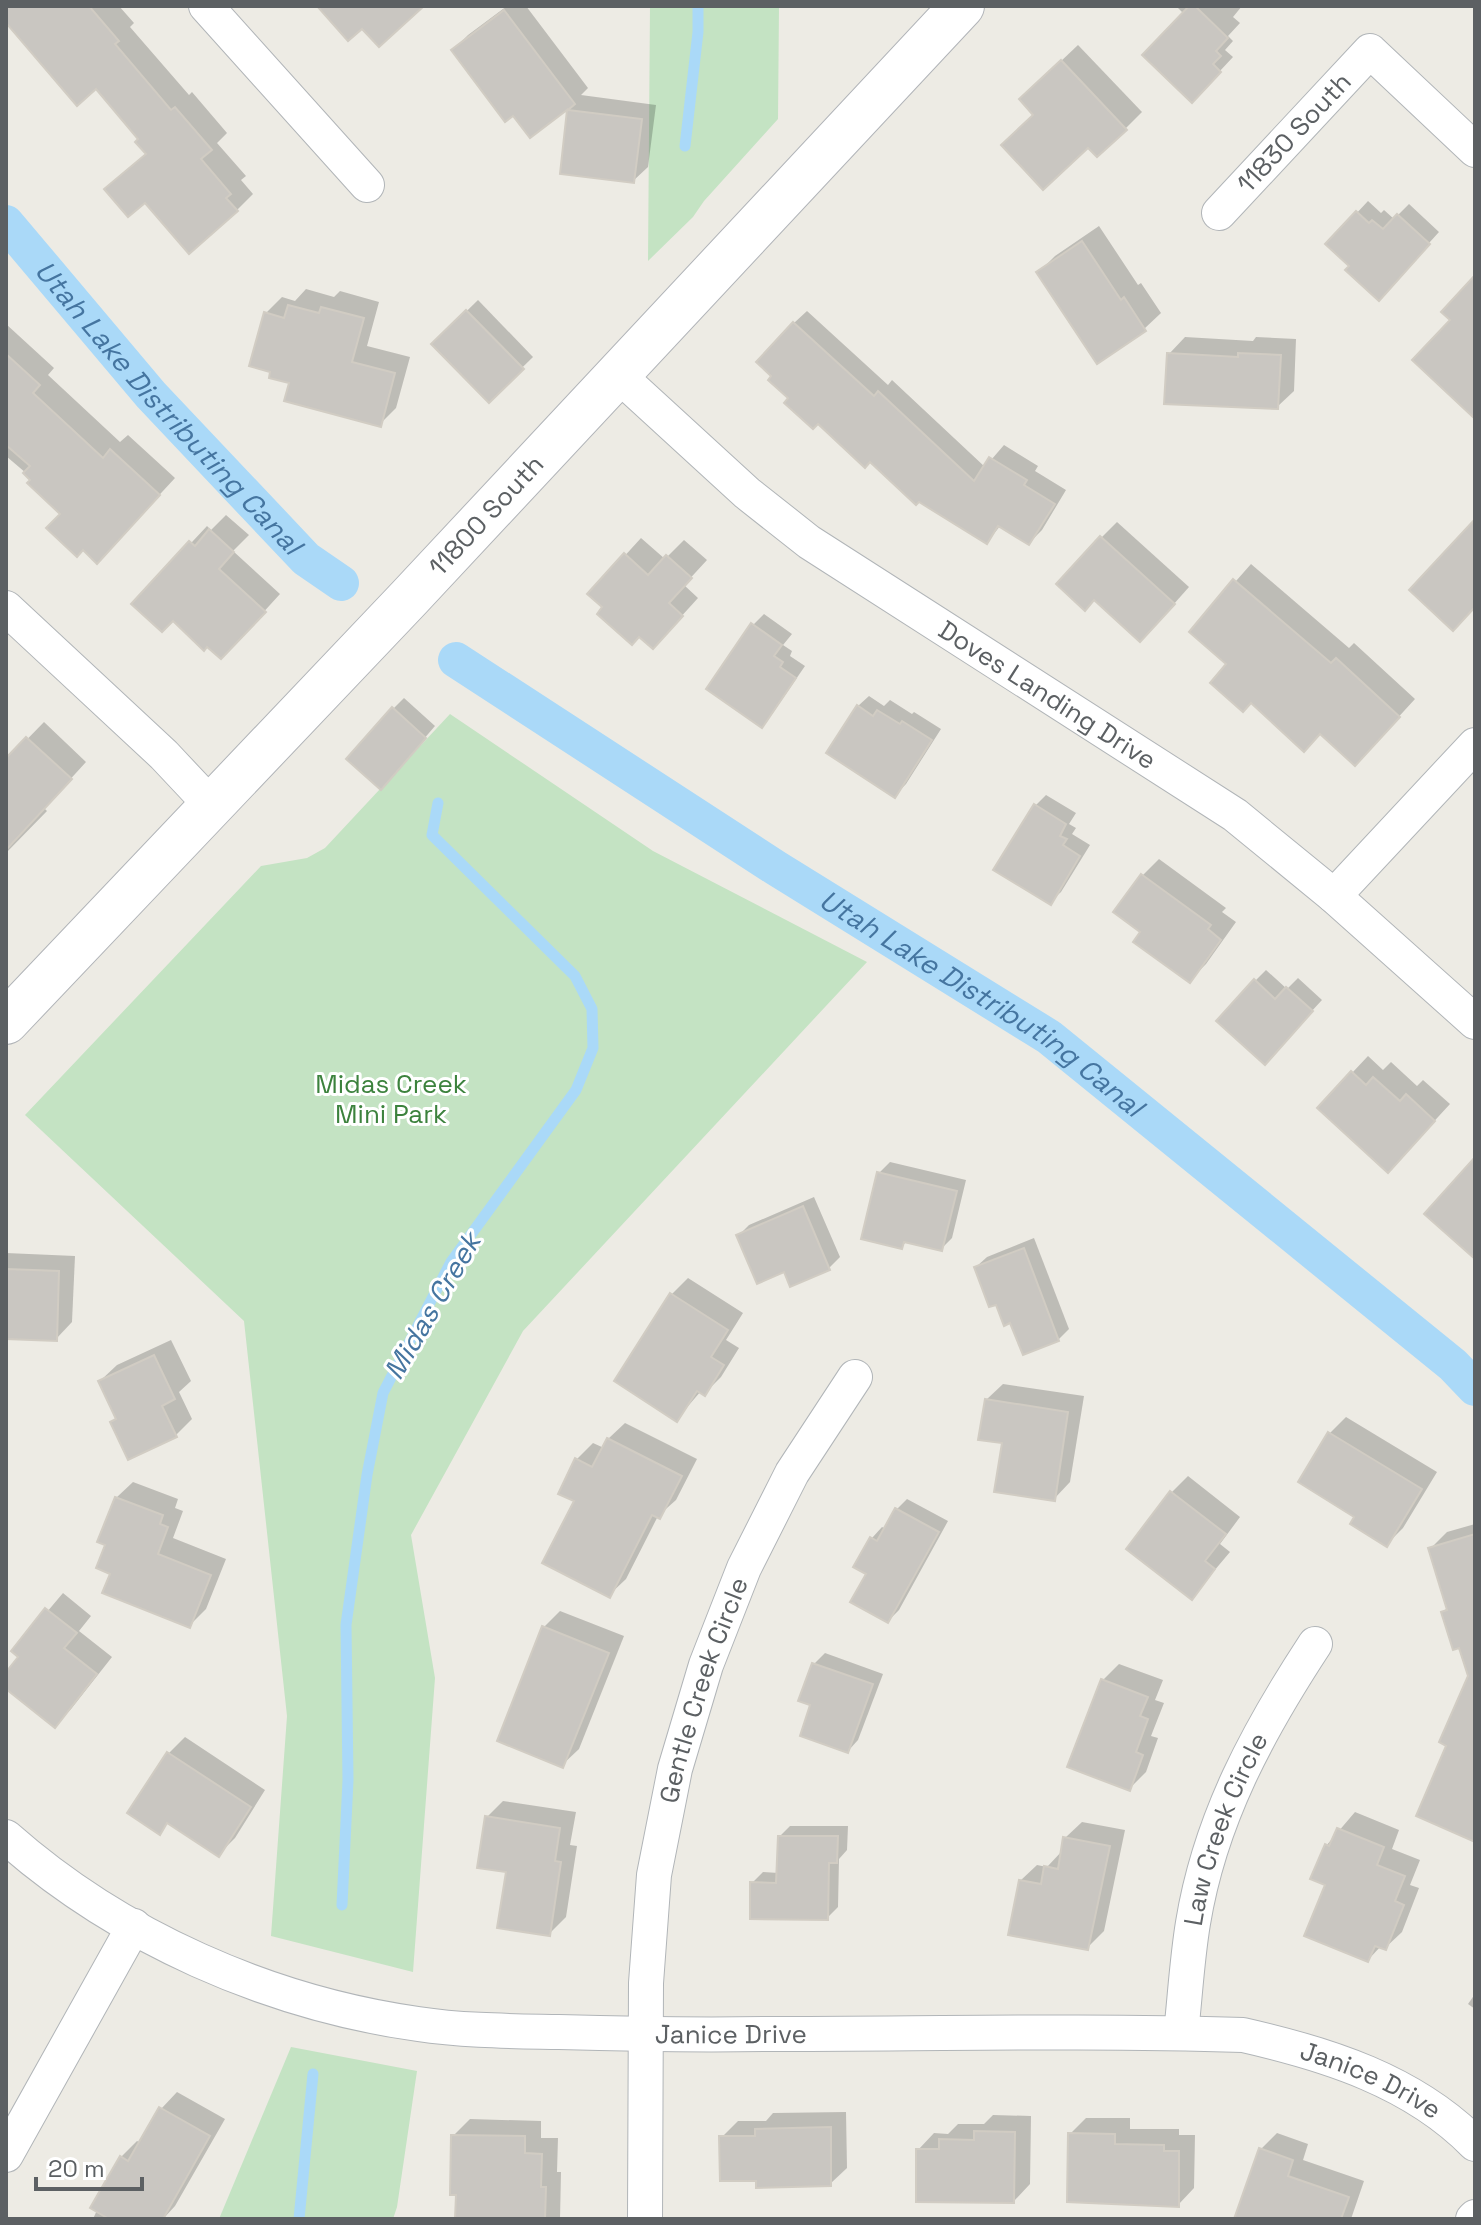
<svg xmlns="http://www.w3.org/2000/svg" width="1481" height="2225" viewBox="0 0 1481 2225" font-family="'Space Grotesk',sans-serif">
<rect width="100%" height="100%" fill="#edebe4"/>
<g fill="#c4e3c3">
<path d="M650 6H779L778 119 704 201 693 217 648 261Z"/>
<path d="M450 714 653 851 867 962 523 1331 411 1535 435 1678 413 1972 271 1936 287 1716 244 1321 25 1115 261 866 307 858 325 848Z"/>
<path d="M291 2047 417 2071 397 2207 393 2219H219Z"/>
</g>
<g fill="#0003">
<path d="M6 6H119L134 23 130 27 189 95 192 92 227 133 217 143 246 176 241 180 253 194 237 210 123 173 147 153 141 139 96 86 10 25 6 28Z"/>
<path d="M507 6H526L588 88 581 95 656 105 648 167 633 181 562 172 570 106 453 50 468 35Z"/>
<path d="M1176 6H1242L1233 17 1240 23 1228 36 1233 41 1225 50 1233 57 1205 87 1184 14Z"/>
<path d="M1078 45 1142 112 1125 129 1088 145 1035 114 1038 83Z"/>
<path d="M1368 201 1381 213 1384 210 1394 219 1409 204 1439 232 1389 287 1352 266 1328 244Z"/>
<path d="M1099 226 1138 285 1141 283 1161 313 1144 329 1039 272 1055 256Z"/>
<path d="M306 289 334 297 340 291 379 302 367 346 410 357 396 408 380 424 291 382 266 313 282 297 295 301Z"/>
<path d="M478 300 533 357 489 400 433 344Z"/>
<path d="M807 311 888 385 892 380 985 467 1004 445 1038 466 1035 471 1066 490 1042 530 1029 543 1001 525 987 542 870 460 791 398 794 323Z"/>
<path d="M6 324 54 368 48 375 120 442 128 435 175 478 113 545 62 513 33 479 6 456Z"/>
<path d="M1185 337 1253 341 1256 337 1296 339 1294 391 1277 407 1169 354Z"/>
<path d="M226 515 249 535 233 551 280 594 238 640 134 604 207 526 211 530Z"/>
<path d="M1117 522 1189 587 1157 623 1095 598 1101 538Z"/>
<path d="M641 538 665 559 684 540 707 560 684 585 698 598 669 630 639 635 590 594Z"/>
<path d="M1251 564 1349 648 1354 643 1415 699 1371 747 1321 733 1229 664 1192 631Z"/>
<path d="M764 614 792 634 783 645 792 651 790 656 805 666 772 714 761 725 753 625Z"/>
<path d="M869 696 884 706 890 700 912 714 914 712 941 729 906 784 895 795 858 706Z"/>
<path d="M404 698 435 726 391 777 393 709Z"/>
<path d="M44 722 86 762 44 808 47 811 6 853V761Z"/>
<path d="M1046 795 1076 813 1069 824 1076 828 1072 834 1090 845 1061 892 1050 902 1035 806Z"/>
<path d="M1159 859 1226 908 1222 912 1236 922 1206 964 1190 980 1143 931V875Z"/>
<path d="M1266 970 1287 989 1298 978 1322 1000 1275 1051 1255 981Z"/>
<path d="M1368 1056 1383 1070 1391 1062 1417 1086 1423 1080 1450 1104 1404 1154 1352 1073Z"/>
<path d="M890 1162 966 1180 952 1238 941 1249 907 1241 901 1247 879 1173Z"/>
<path d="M814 1197 840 1257 829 1268 791 1284 785 1269 738 1236 749 1225Z"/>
<path d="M1034 1238 1069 1329 1058 1340 1012 1320 997 1302 976 1267 987 1257Z"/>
<path d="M6 1253 75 1256 72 1322 56 1339 6 1337Z"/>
<path d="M688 1278 743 1313 726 1340 739 1348 721 1377 705 1393 701 1391 677 1419 672 1294Z"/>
<path d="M171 1340 191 1381 179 1392 192 1419 176 1435 113 1422 117 1418 100 1381 117 1365Z"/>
<path d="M1003 1384 1084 1396 1070 1482 1054 1499 1004 1441 986 1400Z"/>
<path d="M1346 1417 1437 1472 1403 1528 1387 1544 1357 1516 1300 1481 1330 1433Z"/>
<path d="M625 1423 697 1459 676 1500 658 1516 626 1579 609 1595 576 1500 577 1459 593 1443 604 1448 608 1439Z"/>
<path d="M1188 1476 1240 1517 1220 1544 1230 1552 1192 1597 1172 1492Z"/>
<path d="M133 1482 178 1499 175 1508 183 1511 173 1538 226 1559 206 1609 190 1625 107 1544 116 1498Z"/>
<path d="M907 1499 948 1521 899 1610 888 1621 868 1573 856 1567 872 1538 882 1527 886 1529 897 1509Z"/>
<path d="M1475 1524V1640L1443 1612 1448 1607 1430 1549 1447 1532Z"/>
<path d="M63 1593 91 1616 79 1631 112 1657 71 1709 55 1725 6 1687V1675L21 1656 14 1651Z"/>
<path d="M560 1611 624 1636 579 1749 562 1765 544 1627Z"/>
<path d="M825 1653 883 1674 858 1740 848 1751 813 1704 814 1664Z"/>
<path d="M1119 1664 1163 1680 1155 1700 1164 1703 1151 1736 1158 1738 1146 1772 1129 1789 1103 1680Z"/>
<path d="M185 1737 265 1790 235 1838 219 1854 169 1822 159 1832 168 1754Z"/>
<path d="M503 1801 576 1812 570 1845 577 1846 566 1917 549 1934 508 1870 487 1817Z"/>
<path d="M1355 1812 1399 1830 1392 1849 1420 1860 1410 1885 1419 1888 1402 1932 1385 1948 1381 1946 1368 1960 1327 1884 1326 1846Z"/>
<path d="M1082 1822 1125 1830 1104 1931 1087 1948 1020 1881 1037 1865 1047 1867 1063 1850 1065 1838Z"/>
<path d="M790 1826H848L847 1850 839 1859 838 1907 827 1918 752 1883 763 1872 779 1873 780 1836Z"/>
<path d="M1475 1994V2009L1468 2004Z"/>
<path d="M177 2092 225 2119 175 2206 163 2219H93L121 2157 137 2141 141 2143 161 2109Z"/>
<path d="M846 2112 847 2168 830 2184 758 2179 722 2137 738 2121H766L773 2113Z"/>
<path d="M993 2115 1031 2116 1030 2184 1014 2201 918 2150 934 2133 948 2134 958 2124H984Z"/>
<path d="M1086 2118H1130V2129H1179V2135H1195L1194 2188 1178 2205 1070 2134Z"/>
<path d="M470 2119 541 2121V2138H558L557 2172H561L560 2219H457L453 2136Z"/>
<path d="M1277 2133 1308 2144 1303 2160 1364 2181 1351 2219H1244L1261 2149Z"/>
</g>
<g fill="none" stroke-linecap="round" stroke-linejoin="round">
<g stroke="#aad9f8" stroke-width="11">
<path d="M685 146 698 32V6"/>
<path d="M342 1905 348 1780 346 1625 367 1475 383 1393 451 1262 576 1090 593 1048 592 1009 575 976 432 835 438 803"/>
<path d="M299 2219 313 2074"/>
</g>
<g stroke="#aad9f8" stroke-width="36">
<path id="s1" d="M6 223 151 395 306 559 341 583"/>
<path id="s2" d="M456 660 776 868 1049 1037 1453 1365 1475 1388"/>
</g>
</g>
<g fill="#c9c6c1" stroke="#d1ccc3" stroke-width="2">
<path d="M6 6H89L119 41 115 44 171 110 175 107 212 150 201 159 231 194 226 198 238 211 189 254 145 203 128 217 104 189 146 154 135 142 138 139 96 89 77 106 6 23Z"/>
<path d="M317 6H424L379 47 362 29 348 41Z"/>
<path d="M1189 6H1195L1228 38 1216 51 1221 56 1213 64 1221 72 1192 103 1142 55Z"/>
<path d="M504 10 575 104 568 110 642 119 634 183 560 174 567 110 530 138 513 116 505 122 451 50Z"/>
<path d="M1061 60 1127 130 1097 157 1088 148 1043 190 1001 145 1033 115 1019 99Z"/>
<path d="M1356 211 1369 223 1372 220 1383 229 1397 214 1430 244 1379 301 1345 270 1349 266 1325 244Z"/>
<path d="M1082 241 1121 300 1124 297 1146 331 1097 364 1036 272Z"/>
<path d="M1475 275V419L1412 360 1450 320 1441 312Z"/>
<path d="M288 305 319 313 321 307 364 318 352 362 395 373 381 427 284 401 289 383 269 378 270 372 249 366 264 312 284 318Z"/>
<path d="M466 310 524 369 489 403 431 344Z"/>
<path d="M793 322 874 396 878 391 974 481 989 457 1027 480 1024 485 1055 504 1029 545 998 526 987 544 919 502 916 505 870 462 865 468 818 424 813 429 784 403 788 398 768 380 771 376 756 362Z"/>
<path d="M1167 353 1238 357V353L1281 355 1278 409 1164 404Z"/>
<path d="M6 354 40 385 33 393 103 458 110 449 160 495 97 564 83 550 77 557 46 528 60 514 27 483 30 480 23 473 30 466 6 445Z"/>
<path d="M1475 519V607L1453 631 1409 590Z"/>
<path d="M209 529 234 552 219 569 266 612 221 659 207 647 204 651 173 621 162 632 131 604 189 541 195 546Z"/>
<path d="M1100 536 1175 604 1140 642 1094 600 1085 611 1056 584Z"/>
<path d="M624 553 648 575 666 555 692 578 669 603 683 616 653 649 639 637 632 645 597 614 602 607 587 594Z"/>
<path d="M1233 579 1331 663 1336 658 1400 717 1355 766 1320 734 1304 752 1251 703 1243 712 1210 683 1226 664 1189 632Z"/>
<path d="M751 623 782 645 774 656 783 662 780 667 796 678 762 728 706 689Z"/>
<path d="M857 705 873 716 877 710 900 724 902 721 932 740 895 798 826 753Z"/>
<path d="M392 707 426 738 381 790 346 759Z"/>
<path d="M26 737 72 779 6 850V758Z"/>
<path d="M1034 804 1066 824 1060 836 1067 839 1063 845 1080 856 1051 905 993 870Z"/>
<path d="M1141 874 1211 925 1208 929 1221 940 1190 983 1133 942 1140 932 1113 912Z"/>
<path d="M1254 979 1275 999 1286 987 1313 1011 1265 1065 1216 1021Z"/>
<path d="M1351 1071 1366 1085 1373 1077 1400 1101 1406 1094 1435 1121 1388 1173 1317 1108Z"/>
<path d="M1475 1157V1259L1424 1214Z"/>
<path d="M877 1172 957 1191 942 1251 904 1242 902 1249 861 1239Z"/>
<path d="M803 1206 830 1270 790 1287 784 1272 757 1284 736 1235Z"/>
<path d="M1024 1248 1059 1341 1023 1355 1010 1323 1004 1326 996 1305 989 1307 974 1267Z"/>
<path d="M6 1269 59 1271 57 1341 6 1339Z"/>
<path d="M670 1293 728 1330 711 1357 724 1365 705 1396 697 1391 677 1422 614 1381Z"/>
<path d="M154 1355 175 1399 162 1406 177 1437 128 1460 110 1422 116 1419 98 1381Z"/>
<path d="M985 1399 1068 1412 1055 1501 994 1492 1002 1443 978 1440Z"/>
<path d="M1328 1432 1422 1489 1387 1547 1350 1524 1354 1517 1298 1482Z"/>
<path d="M607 1438 682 1476 660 1519 652 1515 610 1598 542 1563 574 1501 558 1494 575 1458 592 1467Z"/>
<path d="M1170 1491 1226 1534 1205 1561 1215 1569 1192 1600 1126 1549Z"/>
<path d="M115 1497 163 1515 160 1524 168 1527 158 1554 211 1575 190 1628 102 1593 110 1574 96 1568 105 1545 97 1542Z"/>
<path d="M895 1508 939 1532 888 1623 850 1602 866 1574 853 1567 870 1537 877 1541Z"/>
<path d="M1475 1534V1842L1416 1816 1446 1746 1439 1742 1468 1676 1459 1648 1453 1650 1441 1612 1447 1610 1428 1548Z"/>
<path d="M45 1608 77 1633 64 1648 97 1674 55 1728 6 1689V1672L18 1657 11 1651Z"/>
<path d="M542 1626 609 1653 563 1768 497 1741Z"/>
<path d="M812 1663 873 1684 848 1753 800 1736 810 1705 798 1701Z"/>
<path d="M1101 1679 1148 1697 1140 1716 1148 1719 1136 1752 1143 1755 1130 1791 1067 1767Z"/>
<path d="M167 1752 251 1807 219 1857 167 1823 160 1835 127 1813Z"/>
<path d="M485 1816 560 1828 555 1861 561 1862 550 1936 497 1928 506 1872 477 1868Z"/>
<path d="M1337 1828 1384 1847 1377 1865 1405 1876 1395 1901 1404 1905 1386 1950 1375 1946 1368 1962 1304 1936 1325 1885 1310 1879 1325 1844 1329 1846Z"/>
<path d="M778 1836H838L837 1863H829L828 1920 750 1919V1882L776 1883Z"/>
<path d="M1063 1837 1110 1846 1088 1950 1008 1935 1019 1880 1041 1884 1044 1866 1058 1869Z"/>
<path d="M159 2107 210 2136 163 2219H109L90 2208 120 2156 128 2161Z"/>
<path d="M831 2127V2186L756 2188V2181H720L719 2136H755V2129Z"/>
<path d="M974 2131 1015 2132 1014 2203 916 2202V2149H939V2139L974 2140Z"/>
<path d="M1068 2133 1115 2134V2144L1164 2145V2151H1179V2207L1067 2202Z"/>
<path d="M451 2135 525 2136V2153L542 2154 541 2187H546L545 2219H455L456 2195H450Z"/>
<path d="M1259 2148 1293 2160 1288 2176 1349 2197 1341 2219H1234Z"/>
</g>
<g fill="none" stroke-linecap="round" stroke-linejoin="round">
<defs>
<g id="minor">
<path d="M206 6 367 185"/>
<path id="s3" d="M1219 213 1370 51 1475 150"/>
<path id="s4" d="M616 373 747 493 809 542 1235 815 1334 896 1475 1022"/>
<path d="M6 608 164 755 211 805"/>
<path d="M1334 896 1475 745"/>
<path id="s5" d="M6 1837C119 1937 269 2003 418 2024 464 2031 512 2031 559 2032 628 2034 697 2035 766 2034 925 2034 1084 2030 1243 2035 1327 2054 1413 2081 1475 2144"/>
<path id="s6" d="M1181 2033C1185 1997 1187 1959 1193 1923 1210 1819 1258 1731 1315 1644"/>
<path d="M6 2155 134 1926"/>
<path id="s7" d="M645 2219 646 1983 654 1875 675 1769 706 1665 744 1568 792 1473 855 1377"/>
<path d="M1473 2219 1475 2217"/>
</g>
<g id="secondary">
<path id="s8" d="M6 1022 409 598 962 6"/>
</g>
</defs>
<use href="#minor" stroke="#b1b5b8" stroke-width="36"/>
<use href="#secondary" stroke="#b1b4b8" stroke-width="46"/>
<use href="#minor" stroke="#fff" stroke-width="34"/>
<use href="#secondary" stroke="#fff" stroke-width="44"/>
</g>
<g text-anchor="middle" stroke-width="6" stroke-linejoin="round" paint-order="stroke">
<g font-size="26" fill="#5c6063" stroke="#fff">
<text dy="9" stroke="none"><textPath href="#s3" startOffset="110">11830 South</textPath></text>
<text dy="9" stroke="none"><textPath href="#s8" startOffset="698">11800 South</textPath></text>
<text dy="9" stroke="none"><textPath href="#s4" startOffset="540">Doves Landing Drive</textPath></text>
<text dy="9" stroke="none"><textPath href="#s7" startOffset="536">Gentle Creek Circle</textPath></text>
<text dy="9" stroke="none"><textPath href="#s6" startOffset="210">Law Creek Circle</textPath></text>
<text dy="9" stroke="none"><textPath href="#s5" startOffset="772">Janice Drive</textPath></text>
<text dy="9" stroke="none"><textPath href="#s5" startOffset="1420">Janice Drive</textPath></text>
</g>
<g font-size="26" fill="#3c823d" stroke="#fff">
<text x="391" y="1093">Midas Creek<tspan x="391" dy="30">Mini Park</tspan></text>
</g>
<g font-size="28" font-style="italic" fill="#4575a0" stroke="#fff">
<text dy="10" stroke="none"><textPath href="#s1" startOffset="246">Utah Lake Distributing Canal</textPath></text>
<text dy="10" stroke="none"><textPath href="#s2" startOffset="628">Utah Lake Distributing Canal</textPath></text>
<text transform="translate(432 1306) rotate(-60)" y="10">Midas Creek</text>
</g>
</g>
<rect width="1481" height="2225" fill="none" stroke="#5c6063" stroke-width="16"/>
<path d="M36 2177v12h106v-12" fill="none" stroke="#5c6063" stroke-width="4"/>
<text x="48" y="2177" font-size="24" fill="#5c6063" stroke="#ffffff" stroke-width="6" paint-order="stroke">20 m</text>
</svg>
